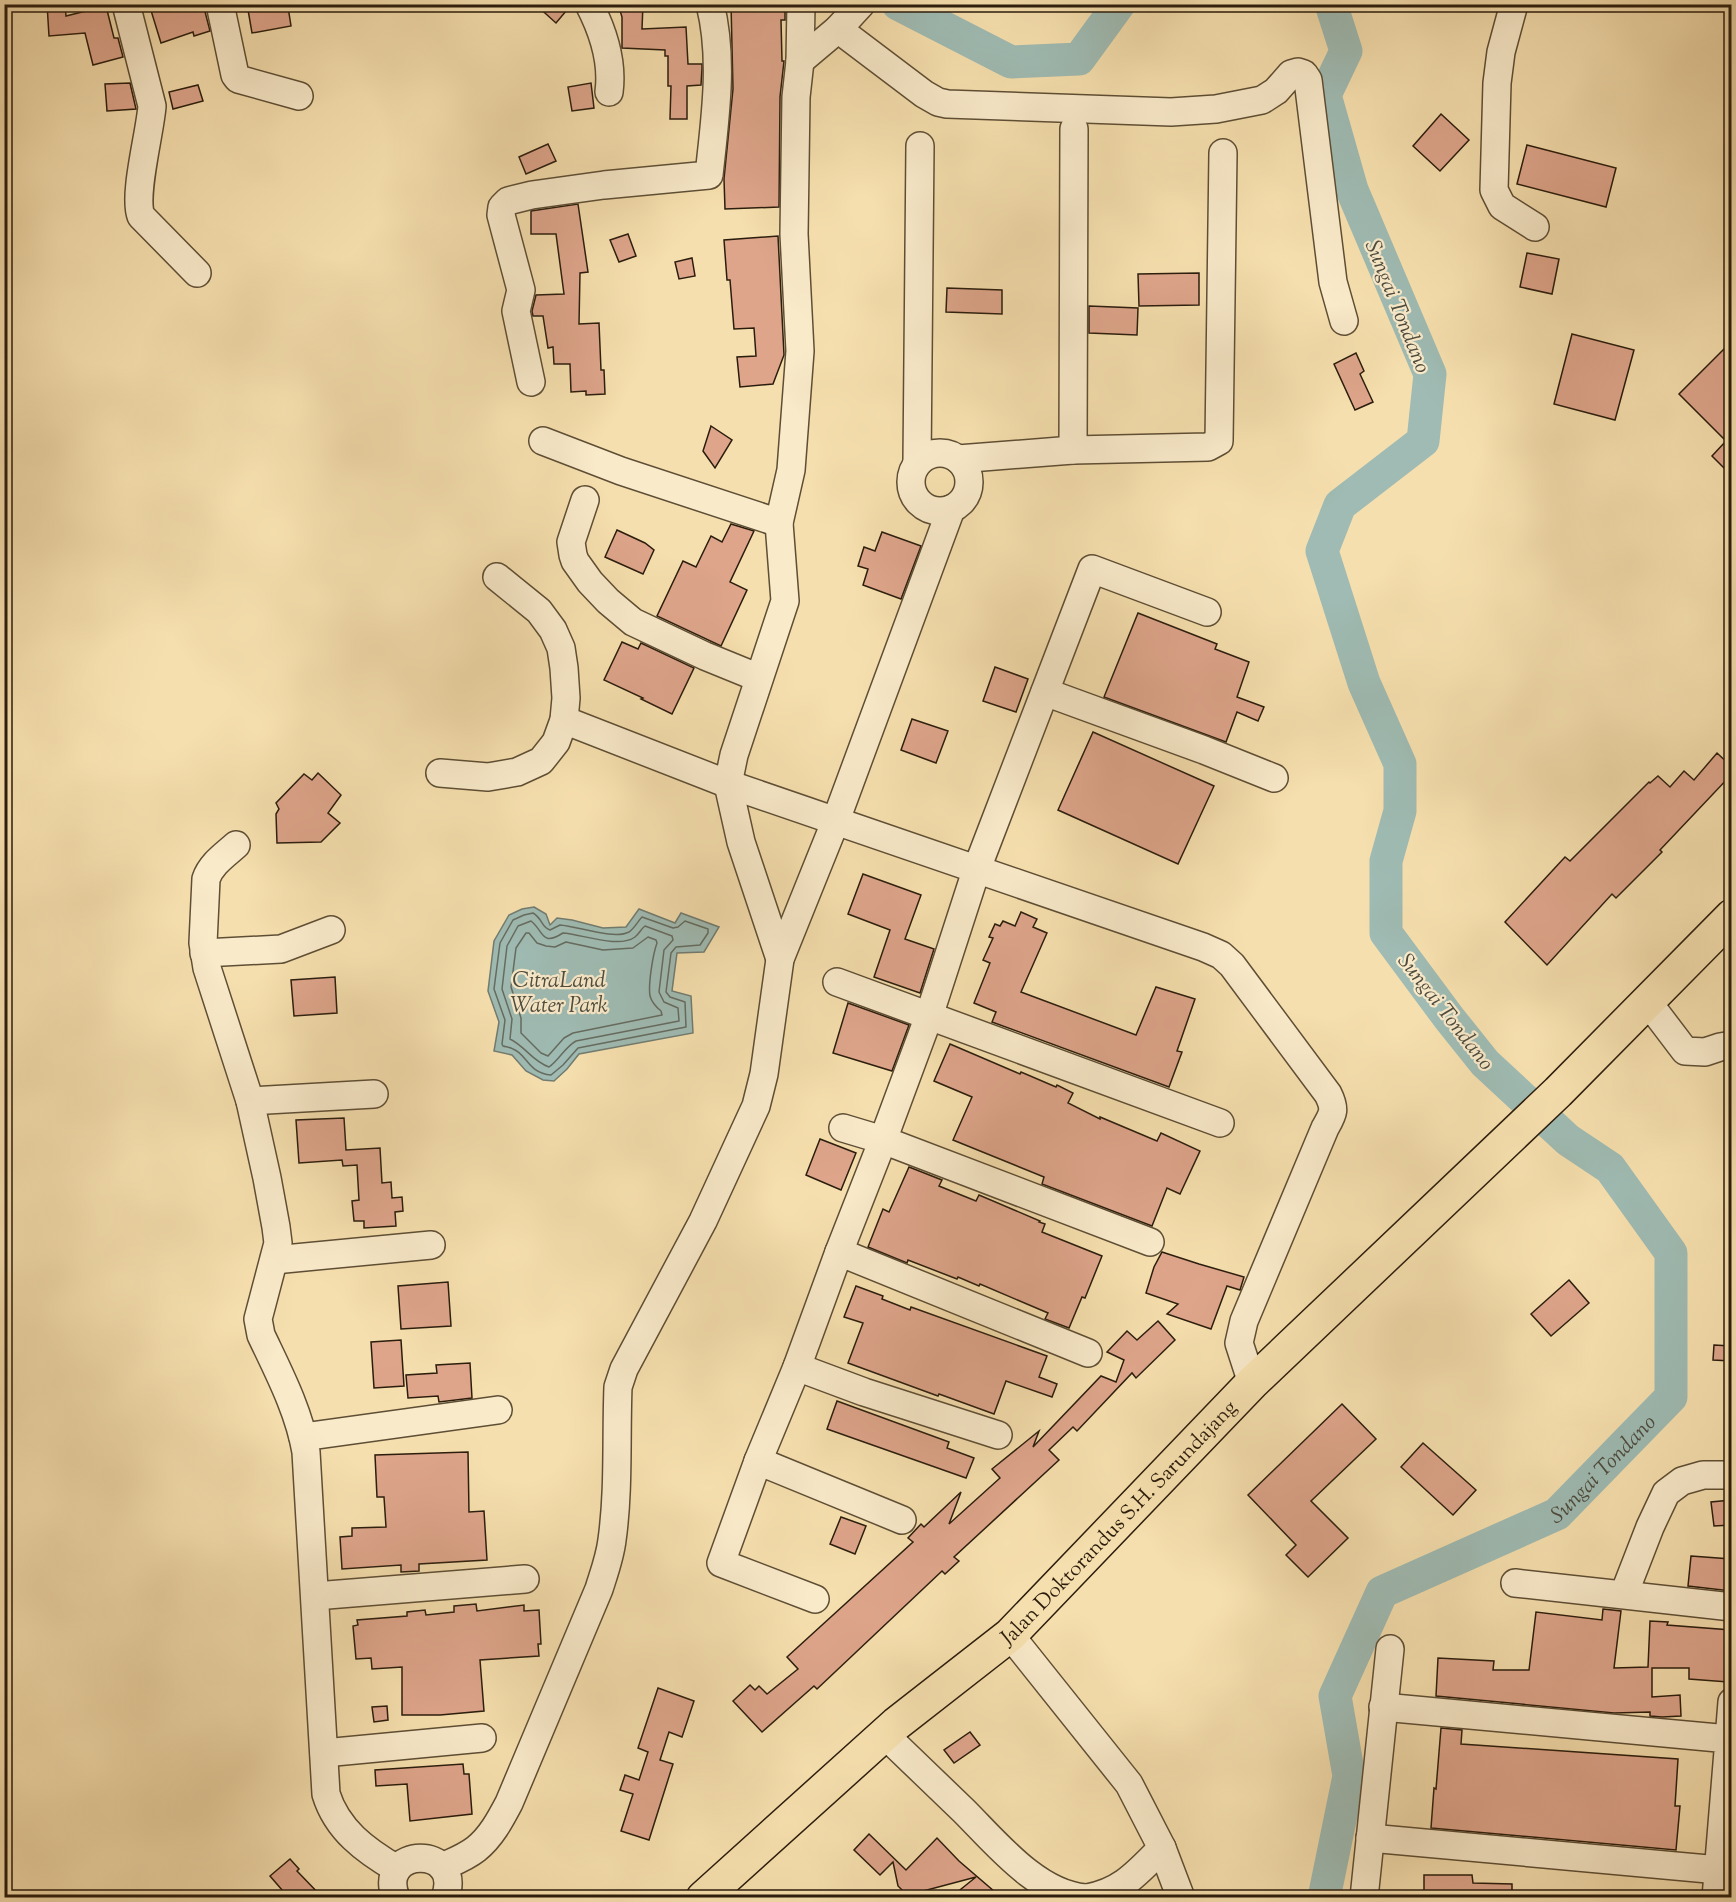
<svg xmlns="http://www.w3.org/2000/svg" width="1736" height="1902" viewBox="0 0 1736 1902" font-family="'Sorts Mill Goudy',serif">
<rect width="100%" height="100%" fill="#f6dfae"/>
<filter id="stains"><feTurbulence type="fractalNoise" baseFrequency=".00333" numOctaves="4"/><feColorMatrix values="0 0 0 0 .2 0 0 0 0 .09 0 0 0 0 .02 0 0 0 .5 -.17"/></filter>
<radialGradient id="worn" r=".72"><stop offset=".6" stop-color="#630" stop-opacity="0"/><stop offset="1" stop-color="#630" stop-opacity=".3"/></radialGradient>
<path fill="#9fbbb3" stroke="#717c71" stroke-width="1.5" d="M534 907 546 914 550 925 557 918 572 920 603 928 626 927 639 909 675 923 681 913 719 927 704 952 677 953 672 991 691 996 693 1033 579 1054 567 1069 554 1081 543 1080 526 1071 512 1055 494 1051 499 1022 488 991 494 941 509 915 522 909Z"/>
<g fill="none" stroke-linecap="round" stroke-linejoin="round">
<g stroke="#656c60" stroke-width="1.5">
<path d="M533 913C543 919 541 927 550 930L560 925C577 926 614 940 629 932 634 929 638 921 642 917L673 928 678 927 685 921 708 929V933L700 945 676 947 671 953 666 992 670 997 685 1002 686 1027 578 1048 563 1065 551 1075C528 1073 527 1054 513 1049 510 1047 506 1047 503 1046L502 1044 505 1020 494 989 500 943 513 920 524 915Z"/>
<path d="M531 921C544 931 541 947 563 933 581 934 619 949 635 937 639 934 641 929 645 926L672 936 673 940 664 950 659 992 664 1002 678 1008 679 1021 576 1041C565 1047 559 1060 549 1067 532 1061 526 1047 510 1039L512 1019 502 989 507 946 518 926Z"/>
<path d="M526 933H529L537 943 546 946 555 947 566 942 603 950 633 948 648 937 656 940 657 943C653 954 648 984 650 996 652 1003 656 1007 661 1011L662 1015 573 1033 564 1038 548 1056 541 1053 521 1033V1018L511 987 516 948Z"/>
</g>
<g stroke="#9fbbb3" stroke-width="33">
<path d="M898 4 1011 62 1079 59 1119 4"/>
<path id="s1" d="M1324 1898 1349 1776 1335 1696 1382 1592 1557 1514 1671 1397V1253L1610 1168 1568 1140 1485 1063 1449 1018 1386 933V861L1400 811V764L1364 683 1322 551 1340 505 1423 441 1430 374 1352 190 1325 95 1346 51 1331 4"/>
</g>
</g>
<g fill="#dea58b" stroke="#2b1d0d" stroke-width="1.5">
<path d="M47 4H65L66 16 106 6 114 38H118L123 57 93 65 85 33 49 36Z"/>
<path d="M149 4H203L210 31 194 36 193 32 161 43Z"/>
<path d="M247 4H278V9L288 7 291 26 252 33Z"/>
<path d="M535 4H572L556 23Z"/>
<path d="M618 4H643L642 29 686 27 688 64H702V68L701 85 687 86V119H670L671 86H668V56H665V50L622 48V17Z"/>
<path d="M731 4H785V20H781L782 61H784L780 97 779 207 725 209 724 179 733 89Z"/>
<path d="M130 83 136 109 107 111 105 84Z"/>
<path d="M591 83 594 108 572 111 568 87Z"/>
<path d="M198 85 203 101 173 109 169 92Z"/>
<path d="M1441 114 1469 140 1440 171 1413 146Z"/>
<path d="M548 144 556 161 526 174 519 157Z"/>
<path d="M1527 145 1616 168 1606 207 1517 184Z"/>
<path d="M578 204 588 272 580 273 579 324 599 323 601 370H604L605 394 586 395V391L571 392 570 364H554L553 347 548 348 543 316H533L532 311 536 295 564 294 556 234H531V211Z"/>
<path d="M628 234 636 256 619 262 610 240Z"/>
<path d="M778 236 784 355 773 384 740 387 737 357 756 356 754 328 734 329 730 280H727L724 240Z"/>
<path d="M1527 253 1559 259 1552 294 1520 287Z"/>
<path d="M692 258 695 276 679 279 675 262Z"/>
<path d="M1199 273V305L1139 306 1138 274Z"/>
<path d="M947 288 1002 290V314L946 312Z"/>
<path d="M1089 306 1138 308 1137 335 1089 333Z"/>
<path d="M1572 334 1634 350 1615 420 1554 404Z"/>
<path d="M1731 342V475L1712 456 1726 441 1679 394Z"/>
<path d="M1356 353 1364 371 1360 374 1373 402 1355 410 1334 364Z"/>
<path d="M711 426 732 440 715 468 703 451Z"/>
<path d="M731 524 754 531 730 582 747 590 721 646 657 616 683 561 696 567 711 536 722 542Z"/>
<path d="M617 530 645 543 654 550 643 574 605 557Z"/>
<path d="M882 532 921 546 901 599 863 585 868 569 858 566 864 547 875 551Z"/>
<path d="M1138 613 1217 644 1215 649 1249 662 1237 697 1264 707 1258 721 1237 712 1226 742 1104 697Z"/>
<path d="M622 642 638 649 641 643 694 668 672 714 641 699 643 698 604 680Z"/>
<path d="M995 667 1028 679 1016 712 983 701Z"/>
<path d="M912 719 948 731 936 763 901 750Z"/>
<path d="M1093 732 1214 786 1178 864 1058 810Z"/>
<path d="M1717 753 1731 766V775L1660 850 1662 852 1616 898 1612 894 1547 965 1505 922 1565 857 1570 861 1649 782 1650 783 1658 776 1670 787 1684 771 1694 780Z"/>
<path d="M318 773 341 795 328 813 340 823 321 842 277 843 276 814 279 809 276 803 304 774 312 780Z"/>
<path d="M863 874 921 895 905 939 934 949 920 993 874 977 890 930 848 914Z"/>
<path d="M1021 912 1037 919 1033 927 1047 933 1021 992 1136 1035 1156 987 1195 999 1177 1051 1182 1052 1169 1087 992 1022 996 1012 974 1003 990 963 983 960 993 938 989 937 995 924 1000 926 1003 921 1015 926Z"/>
<path d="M335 977 337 1013 294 1016 291 980Z"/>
<path d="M848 1003 909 1025 892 1071 833 1053Z"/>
<path d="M950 1044 1020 1074 1021 1072 1056 1087 1057 1085 1073 1093 1068 1103 1100 1119V1117L1157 1141 1161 1133 1200 1151 1180 1194 1167 1188 1152 1226 1042 1184 1044 1177 953 1140 972 1097 934 1081Z"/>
<path d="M344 1118 346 1150 380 1148 382 1183 391 1182 392 1198 402 1197 403 1211 395 1212 396 1226 364 1228V1221H354L352 1201 359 1200 357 1165 343 1166 342 1160 299 1163 296 1120Z"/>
<path d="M820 1139 856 1153 841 1190 806 1175Z"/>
<path d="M909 1167 942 1180 939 1186 976 1201 979 1195 1040 1221 1039 1222 1045 1224 1042 1232 1102 1256 1085 1298 1082 1297 1069 1328 1045 1319 1048 1313 980 1284 979 1286 958 1277 957 1279 908 1260 907 1263 868 1247 883 1209 889 1212Z"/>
<path d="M1162 1252 1199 1264 1244 1277 1240 1290 1227 1286 1211 1329 1167 1314 1178 1304 1146 1293 1154 1267Z"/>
<path d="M1569 1280 1589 1303 1551 1336 1531 1314Z"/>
<path d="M448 1282 451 1326 401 1329 398 1286Z"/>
<path d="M856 1286 883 1296 882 1299 910 1310 911 1307 1047 1356 1039 1377 1057 1384 1052 1397 1006 1381 994 1414 939 1394 938 1396 848 1363 863 1323 844 1317Z"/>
<path d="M1158 1321 1175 1340 1136 1378 1132 1373 1077 1431 1073 1427 1049 1450 1059 1460 954 1557 959 1561 945 1574 942 1571 817 1689 814 1686 762 1732 733 1701 750 1685 755 1690 759 1686 767 1694 798 1669 787 1657 913 1542 908 1538 921 1524 924 1527 961 1492 949 1524 1000 1478 992 1469 1039 1431 1033 1447 1101 1376 1116 1382 1124 1360 1107 1352 1127 1331 1137 1340Z"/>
<path d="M401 1340 404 1386 374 1388 371 1342Z"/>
<path d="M1714 1345 1731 1346V1361L1713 1360Z"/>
<path d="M470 1363 472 1398 439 1402 438 1396 408 1398 406 1375 437 1373 436 1365Z"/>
<path d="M837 1401 949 1442 947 1448 974 1458 966 1478 827 1429Z"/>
<path d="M1342 1404 1376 1439 1311 1501 1348 1538 1308 1577 1286 1555 1296 1545 1248 1495Z"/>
<path d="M1423 1443 1476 1490 1453 1515 1401 1467Z"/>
<path d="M468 1452 469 1512 484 1511 487 1560 419 1564V1571L401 1572V1565L342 1569 340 1537 352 1536V1528L386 1527 384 1497H377L375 1455Z"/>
<path d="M1731 1500V1525L1714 1526 1711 1502Z"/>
<path d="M841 1517 866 1526 855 1554 830 1544Z"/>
<path d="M1691 1556 1731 1559V1591L1688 1586Z"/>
<path d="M476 1604 477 1611 524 1605V1611L539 1610 541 1644H538L539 1656 480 1660 484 1711 440 1715H402V1667L372 1669 371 1658 356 1659 353 1626 358 1625 357 1620 407 1616V1612L425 1610 426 1615 454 1612V1606Z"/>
<path d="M1603 1609 1621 1611 1614 1668 1648 1667 1650 1621 1668 1622 1667 1625 1731 1630 1728 1682 1689 1679V1668H1652V1697L1680 1695 1681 1716 1662 1717 1650 1716V1712L1614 1713 1436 1696 1438 1658 1494 1661 1493 1670H1529L1536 1612 1602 1620Z"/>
<path d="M658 1688 694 1701 682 1737 669 1732 660 1760 673 1764 649 1840 621 1831 633 1794 620 1790 625 1775 639 1780 648 1752 638 1748Z"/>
<path d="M387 1706 388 1720 374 1722 372 1707Z"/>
<path d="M1441 1728 1462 1730 1461 1744 1678 1759 1675 1806H1680L1676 1850 1431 1828 1434 1788 1436 1789Z"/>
<path d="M970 1732 980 1745 954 1763 944 1750Z"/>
<path d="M463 1764 464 1774H469L472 1814 410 1821 407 1784 376 1786 375 1770Z"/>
<path d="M869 1834 906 1870 937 1838 959 1861 1002 1898H950L976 1877 912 1894H906L898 1886 893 1862 880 1875 854 1850Z"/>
<path d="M290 1859 299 1869 297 1871 323 1898H289L270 1876Z"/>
<path d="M1424 1875H1472L1473 1883 1512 1884V1898H1424Z"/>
</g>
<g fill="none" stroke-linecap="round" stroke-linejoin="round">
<defs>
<g id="minor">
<path d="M126 4 152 106C150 133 133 195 141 216L197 273"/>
<path d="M220 4 235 75 238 79 299 96"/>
<path d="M589 4C603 31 613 62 609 92"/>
<path d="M1514 4 1501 52 1497 83 1494 190 1502 206 1535 227"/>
<path d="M838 29 924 94 938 102 947 104 1171 112 1216 109 1262 100 1276 91 1291 74 1298 72 1304 74 1308 80 1333 282 1344 321"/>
<path d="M800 61 838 29 861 4"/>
<path d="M531 382 516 311 521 290 501 215 502 207 508 201 532 195 604 185 709 175C715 119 724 59 710 4"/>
<path d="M543 441 621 471 779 523"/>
<path d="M1073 450 1074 129"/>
<circle cx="940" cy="482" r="29"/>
<path d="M958 459 1073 450 1208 447 1219 441 1223 153"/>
<path d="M917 463 920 146"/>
<path d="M585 500 571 542 573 555 575 561 590 582 608 601 633 622 705 656 759 678"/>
<path d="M1045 692 1204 750 1274 778"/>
<path d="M564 720 728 784 1203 947 1221 955 1232 965 1328 1094C1336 1110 1333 1114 1325 1128L1244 1321 1239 1343 1252 1383"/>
<path d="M440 773 488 777 517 772 541 761 556 742 564 720 566 698 564 668 561 648 553 630 539 611 497 577"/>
<path d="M236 845C225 855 211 864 206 879L203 943 207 968 250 1101 267 1178 276 1227 278 1243 258 1319 261 1335C279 1373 299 1411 306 1452L326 1794C337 1830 366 1851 397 1869"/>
<path d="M204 953 281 949 331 930"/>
<path d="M780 959 741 842 728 784 734 755 785 601 779 523 791 470 800 351 794 234 796 97 800 61 801 4"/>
<path d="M837 982 1220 1123"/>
<path d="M1647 1001 1685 1051 1705 1052 1720 1047 1732 1045"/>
<path d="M250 1101 374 1094"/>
<path d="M843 1128 883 1140 1150 1242"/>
<path d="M839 1252 1088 1353"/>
<path d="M274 1260 431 1245"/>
<path d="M797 1367 864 1392 998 1435"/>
<path d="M303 1437 498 1410"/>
<path d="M758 1461 902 1520"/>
<path d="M1515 1583 1732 1607"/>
<path d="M1624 1594 1650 1527 1666 1493 1682 1481 1703 1475H1732"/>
<path d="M315 1596 525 1579"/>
<path d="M815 1599 721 1563 758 1461 797 1367 839 1252 883 1140 929 1016 976 871 1092 569 1207 612"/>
<path d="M1010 1635 1129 1784 1162 1848 1181 1898"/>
<path d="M1383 1707 1729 1739 1716 1898"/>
<path d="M884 1734C911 1760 937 1785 964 1811 996 1843 1037 1894 1085 1898"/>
<path d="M1729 1739 1732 1702"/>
<path d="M324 1753 482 1738"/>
<path d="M1370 1838 1719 1870"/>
<path d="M442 1867C453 1862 466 1857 476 1849 491 1837 500 1820 509 1803L599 1589C604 1573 610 1557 612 1540 619 1490 616 1438 618 1387L624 1369 703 1221 756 1106 764 1074 780 959 836 820 951 509"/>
<path d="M396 1898C375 1846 465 1844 445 1898"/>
<path d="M1087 1898C1122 1892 1138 1872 1162 1848"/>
<path d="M1364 1898 1390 1649"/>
</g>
<g id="highway">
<path id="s2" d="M703 1898 896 1724 1010 1635 1252 1383 1558 1092 1732 916"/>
</g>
</defs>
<use href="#minor" stroke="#5e4e35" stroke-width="30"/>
<use href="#highway" stroke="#2b1d0d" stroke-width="36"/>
<use href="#minor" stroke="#f9eaca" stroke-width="27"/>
<use href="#highway" stroke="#f6dfae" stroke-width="33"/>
</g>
<g text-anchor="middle" stroke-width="4.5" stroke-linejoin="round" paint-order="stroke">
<g font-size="21" fill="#2b1d0d" stroke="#f9eaca">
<text dy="7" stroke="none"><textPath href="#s2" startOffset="561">Jalan Doktorandus S.H. Sarundajang</textPath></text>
</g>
<g font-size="22" font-style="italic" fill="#4e4c3f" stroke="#f9eaca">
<text transform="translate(1399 306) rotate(68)" y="8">Sungai Tondano</text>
<text x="559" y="987">CitraLand<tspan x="559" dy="25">Water Park</tspan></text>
<text transform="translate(1447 1011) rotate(52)" y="8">Sungai Tondano</text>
<text dy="8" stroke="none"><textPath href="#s1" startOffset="576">Sungai Tondano</textPath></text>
</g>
</g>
<rect width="1736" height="1902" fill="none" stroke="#f6dfae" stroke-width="24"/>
<rect x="6" y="6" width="1724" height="1890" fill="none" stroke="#2b1d0d" stroke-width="3"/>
<rect x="12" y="12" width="1712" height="1878" fill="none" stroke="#2b1d0d" stroke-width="1.5"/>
<rect width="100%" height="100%" filter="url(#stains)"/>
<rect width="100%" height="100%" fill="url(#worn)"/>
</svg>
